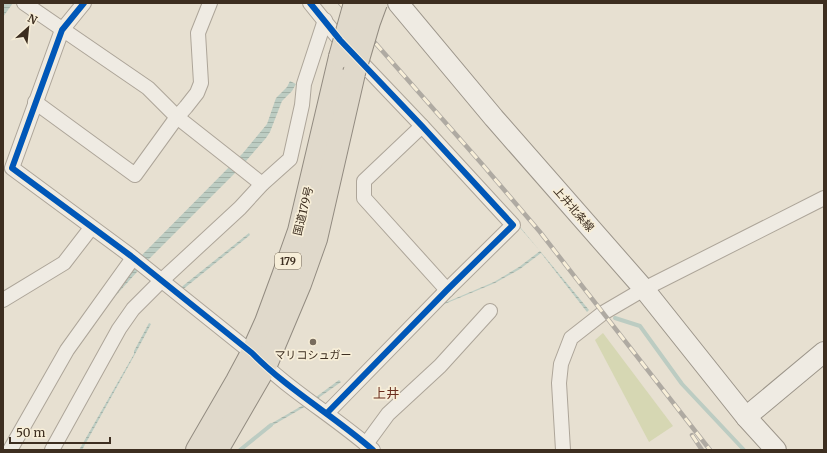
<svg xmlns="http://www.w3.org/2000/svg" width="827" height="453" viewBox="0 0 827 453" font-family="Merriweather,'Noto Sans JP',serif">
<defs>
<pattern id="water-rules" width="6" height="5" patternUnits="userSpaceOnUse"><rect width="6" height="5" fill="#bcccc2"/><path d="M0 2.5h6" fill="none" stroke="#a2b0a6"/></pattern>
</defs>
<rect width="100%" height="100%" fill="#e7e0d1"/>
<path fill="#d6d7b3" d="M603 333 673 426 649 442 595 340Z"/>
<g fill="url(#water-rules)">
<path d="M3 3H13L3 17Z"/>
<path d="M290 81 296 84 292 91 282 101 270 132 266 138 239 169 145 263 110 302 71 356 70 353 140 257 243 153 267 124 276 98 287 87Z"/>
<path d="M398 90 501 204 589 310 587 312 541 253 520 269 495 283 435 308V307L494 282 519 267 540 251 495 199 396 91Z"/>
<path d="M249 233 250 235 181 291 179 289Z"/>
<path d="M149 323 151 324 134 356 82 450H79L134 354V351Z"/>
<path d="M339 380 341 382 317 399 316 397Z"/>
<path d="M305 404 306 406 268 428 267 426Z"/>
</g>
<g fill="none" stroke-linecap="round" stroke-linejoin="round">
<g stroke="#bcccc2" stroke-width="4">
<path d="M615 318 640 326 682 384 744 450"/>
<path d="M240 450 271 425"/>
</g>
<defs>
<g id="minor">
<path d="M24 3 148 88 177 117 135 175 35 102"/>
<path d="M84 3 62 30 12 168 131 256 252 353C287 389 334 416 373 450"/>
<path d="M210 3 198 33 201 83 197 93 186 107 177 117 262 184"/>
<path d="M310 3 340 40 422 126 513 225 447 290 327 413"/>
<path d="M422 126 364 181V198L447 290"/>
<path d="M3 300 64 263 91 228"/>
<path d="M366 444 388 414 440 366 490 311"/>
<path d="M10 450 67 350 133 258"/>
<path d="M52 450 119 329 133 309 161 281 240 208 262 184 290 159 302 105 304 84 325 20"/>
<path d="M563 450 559 383 561 364 571 338 603 313 644 289 824 198"/>
</g>
<g id="secondary">
<path d="M398 3 494 118 644 289 746 417 776 450"/>
<path d="M746 417 824 352"/>
</g>
<g id="trunk">
<path d="M197 450 237 381 252 353 266 322 283 276 299 231 340 57"/>
<path d="M217 450 265 367 300 284 316 239 354 73"/>
</g>
</defs>
<use href="#minor" stroke="#ada599" stroke-width="16"/>
<use href="#secondary" stroke="#9c958a" stroke-width="22"/>
<use href="#trunk" stroke="#928b80" stroke-width="24"/>
<use href="#minor" stroke="#efebe3" stroke-width="14"/>
<use href="#secondary" stroke="#efebe3" stroke-width="20"/>
<use href="#trunk" stroke="#e0d9cb" stroke-width="22"/>
<defs>
<g id="rail">
<path d="M340 3 482 164 540 232 710 450"/>
<path d="M692 435 702 450"/>
</g>
</defs>
<use href="#rail" stroke="#afaaa2" stroke-width="4.5"/>
<use href="#rail" stroke="#f7eed8" stroke-width="3" stroke-dasharray="9" stroke-linecap="butt"/>
<defs>
<g id="trunk-bridge">
<path d="M340 57 355 3"/>
<path d="M354 73 369 22 376 3"/>
</g>
</defs>
<use href="#trunk-bridge" stroke="#928b80" stroke-width="24" stroke-linecap="butt"/>
<use href="#trunk-bridge" stroke="#e0d9cb" stroke-width="22"/>
<defs>
<g id="cycleway">
<path d="M84 3 62 30 12 168 131 256 252 353C287 389 334 416 373 450"/>
<path d="M310 3 340 40 422 126 513 225 447 290 327 413"/>
</g>
</defs>
<use href="#cycleway" stroke="#f7eed8" stroke-width="8"/>
<use href="#cycleway" stroke="#0057b8" stroke-width="6"/>
</g>
<circle fill="#786c5e" stroke="#f7eed8" stroke-width="1.5" cx="313" cy="342" r="4"/>
<g text-anchor="middle" stroke-width="3.5" stroke-linejoin="round" paint-order="stroke">
<rect fill="#f7eed8" stroke="#756857" stroke-width="1" x="275" y="253" width="26" height="16" rx="3"/>
<g font-size="10" font-weight="bold" fill="#3d2e20">
<text x="288" y="265">179</text>
</g>
<g font-size="11" fill="#3d2e20" stroke="#f7eed8">
<text transform="translate(574 209) rotate(49)" y="4">上井北条線</text>
<text transform="translate(303 211) rotate(-76)" y="4">国道179号</text>
</g>
<g font-size="11" fill="#3d2e20" stroke="#f7eed8">
<text x="313" y="359">マリコシュガー</text>
</g>
<g font-size="13" fill="#6b2e1e" stroke="#f7eed8">
<text x="386" y="398">上井</text>
</g>
</g>
<rect width="827" height="453" fill="none" stroke="#3d2e20" stroke-width="8"/>
<g transform="translate(28 28) rotate(27)" stroke="#f7eed8" stroke-width="3" paint-order="stroke">
<path d="M0-3L7 15L0 10L-7 15Z" fill="#3d2e20"/>
<text y="-6" font-size="11" font-weight="bold" text-anchor="middle" fill="#3d2e20">N</text>
</g>
<path d="M10 437v6h100v-6" fill="none" stroke="#3d2e20" stroke-width="2"/>
<text x="16" y="437" font-size="12" fill="#3d2e20" stroke="#f7eed8" stroke-width="3" paint-order="stroke">50 m</text>
</svg>
